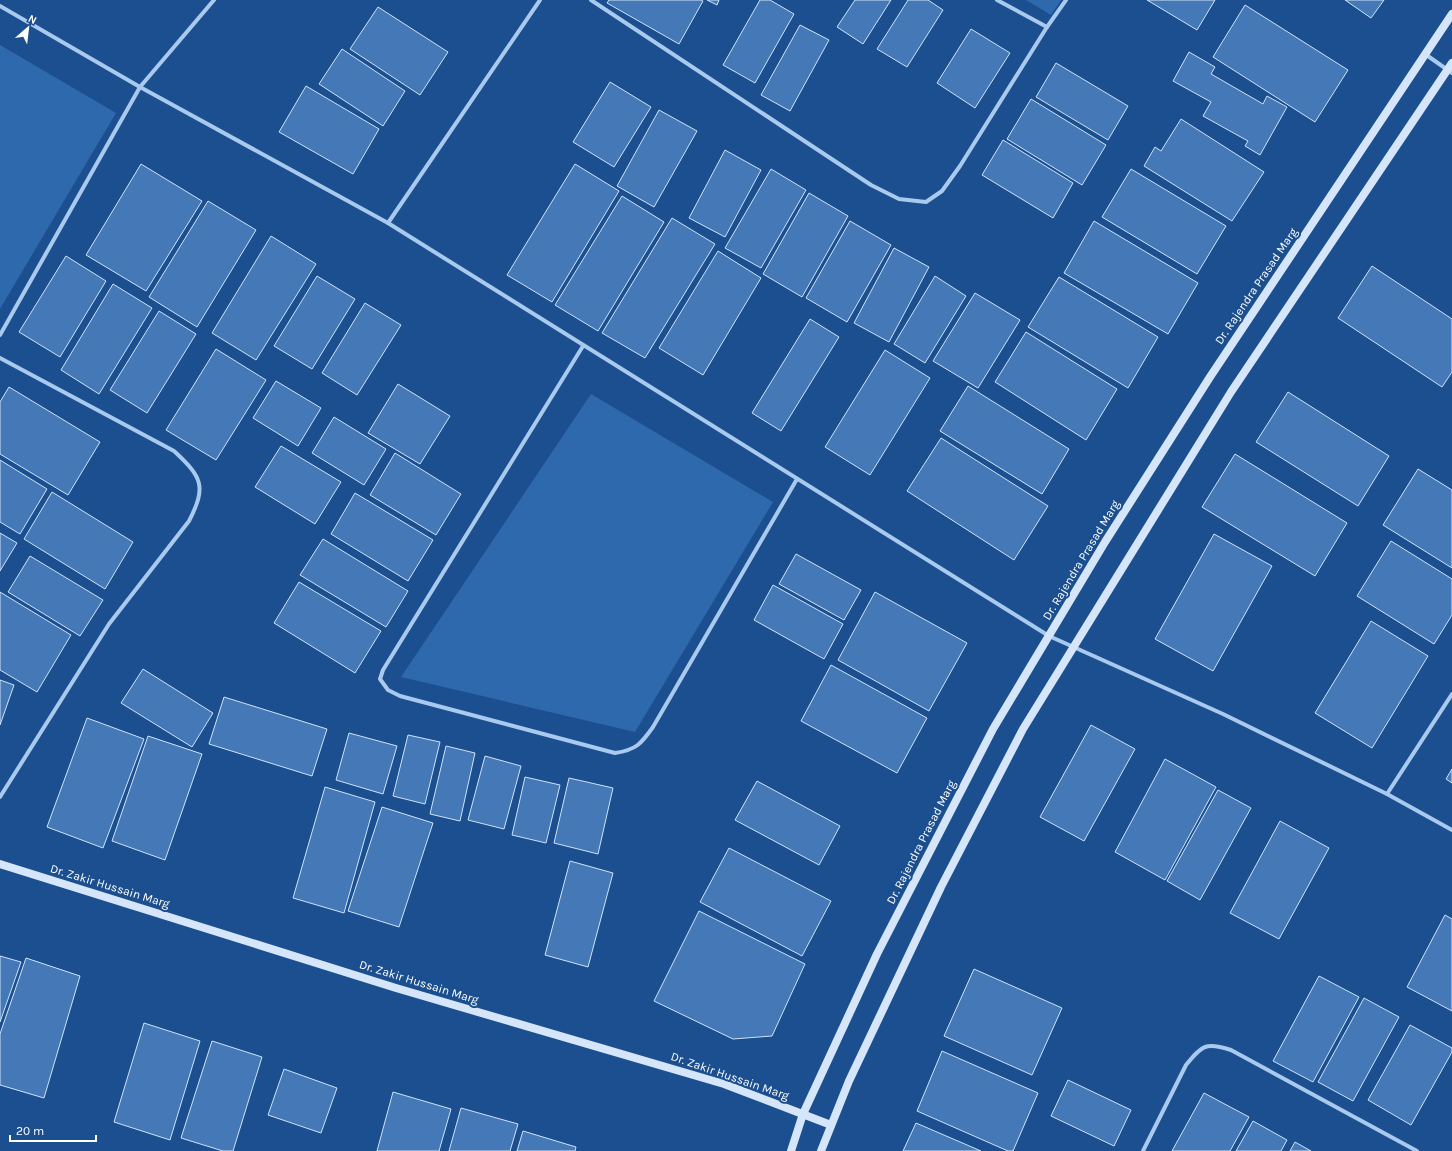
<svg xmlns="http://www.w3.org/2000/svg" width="1452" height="1151" viewBox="0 0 1452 1151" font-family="Karla,sans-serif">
<rect width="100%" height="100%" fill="#1b4f8f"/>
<g fill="#2e69ad">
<path d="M1026 0H1061L1051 15Z"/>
<path d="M0 45 116 113 0 309Z"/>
<path d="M591 394 773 502 635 732 401 677Z"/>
</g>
<g fill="#4478b7" stroke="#cfe3fa">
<path d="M609 0H701L703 1 679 44 607 3Z"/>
<path d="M707 0H719L717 5Z"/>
<path d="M760 0H770L794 14 755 83 723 65Z"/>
<path d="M855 0H891L863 44 837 27Z"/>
<path d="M908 0H928L943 10 907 67 877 49Z"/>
<path d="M1147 0H1215L1197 30Z"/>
<path d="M1345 0H1384L1371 18Z"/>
<path d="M1245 5 1348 70 1315 122 1213 57Z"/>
<path d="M378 7 448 52 420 95 350 49Z"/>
<path d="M800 25 829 40 790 111 761 95Z"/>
<path d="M971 29 1010 53 975 108 937 83Z"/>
<path d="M342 49 405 91 383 126 319 84Z"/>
<path d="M1189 52 1215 67 1211 74 1263 104 1267 96 1287 107 1260 155 1245 146 1248 141 1203 116 1211 102 1173 81Z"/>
<path d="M1056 63 1128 106 1108 140 1036 97Z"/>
<path d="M610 82 651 107 614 167 573 142Z"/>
<path d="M306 86 379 129 353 174 279 132Z"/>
<path d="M1031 99 1106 145 1082 185 1007 139Z"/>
<path d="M659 110 697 131 654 207 617 186Z"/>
<path d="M1181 119 1264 172 1232 221 1144 166 1155 147 1161 151Z"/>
<path d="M1003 140 1073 183 1053 218 982 175Z"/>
<path d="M725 150 761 170 725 237 689 218Z"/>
<path d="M141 164 202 201 146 291 86 255Z"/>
<path d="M575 164 619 191 552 302 507 275Z"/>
<path d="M771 169 806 190 761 268 725 248Z"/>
<path d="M1131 169 1226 226 1197 274 1102 217Z"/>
<path d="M809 193 848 216 802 297 763 274Z"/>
<path d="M622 196 664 222 598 331 555 305Z"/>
<path d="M208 201 256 230 197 327 149 297Z"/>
<path d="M672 218 715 244 645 358 602 333Z"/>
<path d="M850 221 891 245 847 322 806 298Z"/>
<path d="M1094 221 1198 283 1168 334 1064 273Z"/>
<path d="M271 236 316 264 256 360 212 333Z"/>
<path d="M894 248 929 267 889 342 854 323Z"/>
<path d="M718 251 761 278 703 375 659 348Z"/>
<path d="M66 256 106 281 60 357 19 332Z"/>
<path d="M1372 266 1452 319V372L1442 387 1338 318Z"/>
<path d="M317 276 355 299 312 369 274 346Z"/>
<path d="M935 276 966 296 925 363 894 344Z"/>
<path d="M1059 277 1158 337 1128 388 1028 327Z"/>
<path d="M113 284 152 308 99 394 61 370Z"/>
<path d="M975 293 1020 320 978 388 933 361Z"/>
<path d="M365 303 401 325 357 395 322 373Z"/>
<path d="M159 311 196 334 147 413 110 390Z"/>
<path d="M810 319 839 337 781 431 752 413Z"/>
<path d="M1026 332 1117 389 1086 440 995 382Z"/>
<path d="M216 349 266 380 216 460 166 430Z"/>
<path d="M885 350 930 378 870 475 825 447Z"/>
<path d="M276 381 321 408 298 446 253 418Z"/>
<path d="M398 384 450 416 420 464 368 433Z"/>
<path d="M968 386 1069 449 1042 494 940 431Z"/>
<path d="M9 387 100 442 68 495 0 454V402Z"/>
<path d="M1288 392 1389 456 1358 506 1256 442Z"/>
<path d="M334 417 386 449 364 485 312 453Z"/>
<path d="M941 438 1048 506 1014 560 907 491Z"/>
<path d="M281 446 341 482 315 524 255 487Z"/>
<path d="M395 453 461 494 436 535 370 495Z"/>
<path d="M1235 454 1347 523 1315 576 1202 507Z"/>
<path d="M0 460 47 489 20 534 0 522Z"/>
<path d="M1418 469 1452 490V568L1383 525Z"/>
<path d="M52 492 133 542 105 589 24 539Z"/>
<path d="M355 493 433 540 408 581 331 534Z"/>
<path d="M0 533 17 543 0 571Z"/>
<path d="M1214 534 1272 566 1213 671 1155 639Z"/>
<path d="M323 539 408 591 386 627 300 575Z"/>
<path d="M1391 541 1452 579V615L1434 644 1357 596Z"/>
<path d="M796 554 861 590 844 620 779 584Z"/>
<path d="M30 556 103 600 80 636 8 592Z"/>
<path d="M299 582 381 631 355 673 274 623Z"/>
<path d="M773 585 843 624 824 659 754 620Z"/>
<path d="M0 592 71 635 37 692 0 670Z"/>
<path d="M875 592 967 643 929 711 838 660Z"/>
<path d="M1371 621 1428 656 1372 748 1315 713Z"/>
<path d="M831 665 927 718 897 773 801 721Z"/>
<path d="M143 669 213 713 192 747 121 703Z"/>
<path d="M0 680 14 685 0 725Z"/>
<path d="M224 697 327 729 312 776 209 744Z"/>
<path d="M87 718 144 739 103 848 47 827Z"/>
<path d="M1091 725 1135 749 1084 841 1040 817Z"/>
<path d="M349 733 397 746 383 794 336 780Z"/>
<path d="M408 735 440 742 425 804 393 796Z"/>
<path d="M148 736 202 754 165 860 112 841Z"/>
<path d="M446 746 475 753 460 821 430 814Z"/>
<path d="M485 756 521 766 504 829 468 820Z"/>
<path d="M1165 759 1216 787 1165 880 1115 852Z"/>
<path d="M1452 769V783L1446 779Z"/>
<path d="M525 777 560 785 546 843 512 835Z"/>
<path d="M569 778 613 788 598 854 554 843Z"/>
<path d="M757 781 840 826 819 865 735 820Z"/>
<path d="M325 787 375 802 344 913 293 898Z"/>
<path d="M1218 790 1251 808 1200 900 1167 881Z"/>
<path d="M382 807 433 823 399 927 348 911Z"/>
<path d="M1280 821 1329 848 1279 939 1230 913Z"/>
<path d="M729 848 831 901 802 956 700 902Z"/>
<path d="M570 861 613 873 588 967 545 955Z"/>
<path d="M699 911 805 964 772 1036 733 1039 654 1001Z"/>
<path d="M1445 915 1452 919V1011L1407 987Z"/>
<path d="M0 956 21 962 0 1022Z"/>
<path d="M26 958 80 976 44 1098 0 1085V1034Z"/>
<path d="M974 969 1062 1008 1032 1075 944 1036Z"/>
<path d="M1319 976 1359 997 1313 1082 1273 1061Z"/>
<path d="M1364 998 1399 1017 1353 1101 1318 1082Z"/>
<path d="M144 1023 200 1041 170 1140 114 1122Z"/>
<path d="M1410 1025 1452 1048V1052L1411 1125 1368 1100Z"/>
<path d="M212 1041 262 1057 233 1151H223L181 1138Z"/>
<path d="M942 1051 1038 1093 1013 1151H1008L917 1111Z"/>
<path d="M284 1069 337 1088 321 1133 268 1115Z"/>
<path d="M1068 1080 1131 1110 1114 1146 1051 1116Z"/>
<path d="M393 1092 451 1109 439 1151H377Z"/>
<path d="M1204 1093 1249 1117 1230 1151H1172Z"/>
<path d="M461 1108 518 1124 510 1151H449Z"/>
<path d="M1253 1121 1287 1140 1281 1151H1236Z"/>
<path d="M916 1123 981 1151H903Z"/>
<path d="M523 1131 576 1147 575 1151H517Z"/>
<path d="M1295 1142 1311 1151H1290Z"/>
</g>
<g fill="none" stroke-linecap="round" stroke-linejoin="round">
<g stroke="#a9c9ee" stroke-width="4">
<path d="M591 0 871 185 899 199 926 202 942 191 960 166 1047 27 1066 0"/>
<path d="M997 0 1047 27"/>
<path d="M0 6 140 87 388 223 1049 636 1223 714 1387 794 1452 830"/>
<path d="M1425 54 1452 73"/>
<path d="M388 223 540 0"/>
<path d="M0 335 140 87 214 0"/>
<path d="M583 346 383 670 380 679 388 690 400 696 615 753C636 750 641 744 653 727L797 479"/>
<path d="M0 358 174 451C202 477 207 486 189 521L109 624 0 797"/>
<path d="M1387 794 1452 694"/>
<path d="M1143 1151 1186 1065C1202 1045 1206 1042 1231 1050L1417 1151"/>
</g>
<g stroke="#d6e6fa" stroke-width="8">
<path d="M0 864 396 988 724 1084 831 1125"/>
<path d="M791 1151 803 1114 877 954 993 729 1105 542 1210 377 1452 14"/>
<path d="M821 1151 849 1081 941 887 1023 729 1231 392 1452 63"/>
</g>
</g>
<g text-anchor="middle" stroke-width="4" stroke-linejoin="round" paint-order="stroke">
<g font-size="12" fill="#fff" stroke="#1b4f8f">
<text transform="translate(1256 286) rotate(-56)" y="4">Dr. Rajendra Prasad Marg</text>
<text transform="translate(1081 560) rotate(-59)" y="4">Dr. Rajendra Prasad Marg</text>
<text transform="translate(921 842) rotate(-63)" y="4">Dr. Rajendra Prasad Marg</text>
<text transform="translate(110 886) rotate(17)" y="4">Dr. Zakir Hussain Marg</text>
<text transform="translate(419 982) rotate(17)" y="4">Dr. Zakir Hussain Marg</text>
<text transform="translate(730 1076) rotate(19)" y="4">Dr. Zakir Hussain Marg</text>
</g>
</g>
<g transform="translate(28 28) rotate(28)" stroke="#1b4f8f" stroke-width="3" paint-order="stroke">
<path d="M0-3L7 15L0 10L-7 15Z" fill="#ffffff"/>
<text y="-6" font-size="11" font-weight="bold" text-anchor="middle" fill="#ffffff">N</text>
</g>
<path d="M10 1135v6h86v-6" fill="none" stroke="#ffffff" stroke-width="2"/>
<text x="16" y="1135" font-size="12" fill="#ffffff" stroke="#1b4f8f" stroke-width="3" paint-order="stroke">20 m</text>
</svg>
